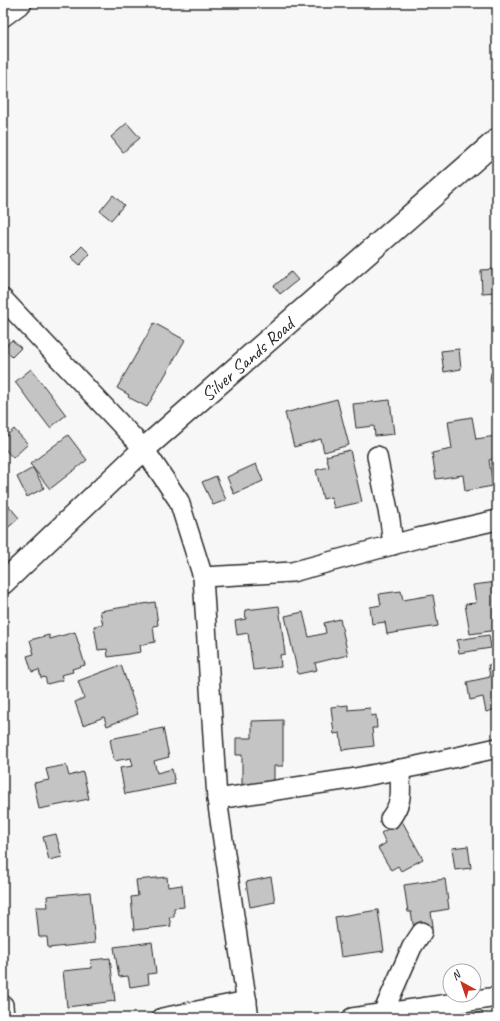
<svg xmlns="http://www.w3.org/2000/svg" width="500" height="1021" viewBox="0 0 500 1021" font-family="Caveat,sans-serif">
<rect width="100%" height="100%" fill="#f7f7f7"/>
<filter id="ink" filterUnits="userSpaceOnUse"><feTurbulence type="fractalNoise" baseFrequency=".025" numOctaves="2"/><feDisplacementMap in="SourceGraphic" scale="8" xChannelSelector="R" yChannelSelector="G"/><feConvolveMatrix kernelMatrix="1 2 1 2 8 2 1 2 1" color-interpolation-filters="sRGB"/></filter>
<g filter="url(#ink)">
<g fill="#c4c4c4" stroke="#2b2b2b">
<path d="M127 123 140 138 123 152 111 137Z"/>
<path d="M113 195 124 205 111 220 100 211Z"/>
<path d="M82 246 90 254 80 265 71 257Z"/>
<path d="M497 269V292L482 293 481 270Z"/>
<path d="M291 272 298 280 280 294 274 286Z"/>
<path d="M154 323 185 340 147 407 128 397 129 395 117 388Z"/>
<path d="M12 340 21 348 12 357 3 348Z"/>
<path d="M459 349 461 369 444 372 441 351Z"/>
<path d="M31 369 66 415 50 428 15 382Z"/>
<path d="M497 369V388L494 387 490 381 491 373Z"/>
<path d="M337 399 349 445 324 452 321 439 294 447 285 413Z"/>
<path d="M390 400 394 434 375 436 374 426 356 428 353 404Z"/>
<path d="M472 417 476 439 496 436 497 458 489 460 493 486 465 491 463 475 436 479 432 453 452 449 448 421Z"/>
<path d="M14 429 28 444 13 458 3 447V439Z"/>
<path d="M68 435 87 460 50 489 30 464Z"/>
<path d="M350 450 362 502 334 508 331 497 323 499 316 470 329 467 326 456Z"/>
<path d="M256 464 263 481 234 494 227 477Z"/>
<path d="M33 468 44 488 27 497 17 477Z"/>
<path d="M216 476 226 500 213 505 202 482Z"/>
<path d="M3 499 19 518 3 532Z"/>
<path d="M497 582V630L470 634 465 604 476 603 473 585Z"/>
<path d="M401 591 403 600 433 595 438 626 387 634 385 622 372 624 370 607 381 605 379 594Z"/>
<path d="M155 602 158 625 153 626 155 642 140 645 141 652 108 657 107 649 98 650 94 626 103 625 100 611Z"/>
<path d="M279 606 285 654 280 655 281 667 253 670 248 633 237 635 235 621 246 619 245 610Z"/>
<path d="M303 612 309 637 326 633 324 623 340 619 348 655 315 663 317 670 298 674 285 616Z"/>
<path d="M75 632 85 665 72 669 73 672 61 675 63 680 47 684 45 677 41 678 39 670 32 672 27 656 34 654 30 640 49 635 50 639Z"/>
<path d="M489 635 491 648 459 653 457 640Z"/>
<path d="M497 664V709L486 712 483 697 470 700 467 682 490 677 488 665Z"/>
<path d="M121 665 138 714 107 726 104 717 83 725 75 702 84 698 78 681Z"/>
<path d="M348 705V710L370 708 371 716 376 715 377 728H372L374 746 342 750 340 733 334 734 331 707Z"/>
<path d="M283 720V766H274V787L242 788V755H236V738H252V721Z"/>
<path d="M163 728 169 757 154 761 157 773 172 769 175 784 125 794 120 768 133 766 131 758 114 761 110 739Z"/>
<path d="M66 765 69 776 83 772 89 799 39 809 34 783 49 780 46 769Z"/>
<path d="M402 821 423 859 401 871 398 866 391 870 378 848 386 843 381 833Z"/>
<path d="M56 834 62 857 49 860 43 837Z"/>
<path d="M468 846 471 868 455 870 452 848Z"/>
<path d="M167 877 168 887 182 885 184 907 174 908V917H169L171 926 134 930 131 897 138 896 136 880Z"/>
<path d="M271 877 275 902 250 907 246 882Z"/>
<path d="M445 879 449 909 431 912 433 926 414 929 411 912H408L404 885Z"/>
<path d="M90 892 95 943 48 948 47 937H39L36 907H48L47 896Z"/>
<path d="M378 910 384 951 341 957 335 917Z"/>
<path d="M152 942 156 973 148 974 149 984 130 987 128 976 119 977 114 947Z"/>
<path d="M110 958 115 1001 67 1007 63 971 92 968 91 960Z"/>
<path d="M482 1012 483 1018H466L465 1015Z"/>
</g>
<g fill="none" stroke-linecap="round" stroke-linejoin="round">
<defs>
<g id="street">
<path d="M3 17 22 3"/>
<path d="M3 299 144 449 179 501 203 577 217 799 249 1018"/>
<path d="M377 456 390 520 393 545"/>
<path d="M203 577 292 572 418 538 497 520"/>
<path d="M217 799 350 779 417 766 497 748"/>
<path d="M390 819C404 800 400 792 400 769"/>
<path d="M3 1005 4 1018"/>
<path d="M383 1013 412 947 422 932"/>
<path d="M162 1018 247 1001"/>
<path d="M352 1018 497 997"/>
</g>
<path id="secondary" d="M3 583 144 449 497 140"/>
</defs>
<use href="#street" stroke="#2b2b2b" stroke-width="22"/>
<use href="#secondary" stroke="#2b2b2b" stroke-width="25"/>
<use href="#street" stroke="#fff" stroke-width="19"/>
<use href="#secondary" stroke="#fff" stroke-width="22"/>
</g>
</g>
<g text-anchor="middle" stroke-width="3.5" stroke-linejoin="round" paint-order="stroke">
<g font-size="19" fill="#2b2b2b" stroke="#fff">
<text transform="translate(247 359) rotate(-41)" y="7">Silver Sands Road</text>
</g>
</g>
<rect width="500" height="1021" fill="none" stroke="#fff" stroke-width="16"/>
<rect x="8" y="8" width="484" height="1005" fill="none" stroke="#2b2b2b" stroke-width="1.5" filter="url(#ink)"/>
<g transform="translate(462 983) rotate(320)"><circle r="19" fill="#ffffff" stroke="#aaaaaa"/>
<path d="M0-3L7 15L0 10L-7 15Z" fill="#c8321e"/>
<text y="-6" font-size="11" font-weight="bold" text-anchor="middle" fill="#2b2b2b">N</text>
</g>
</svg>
